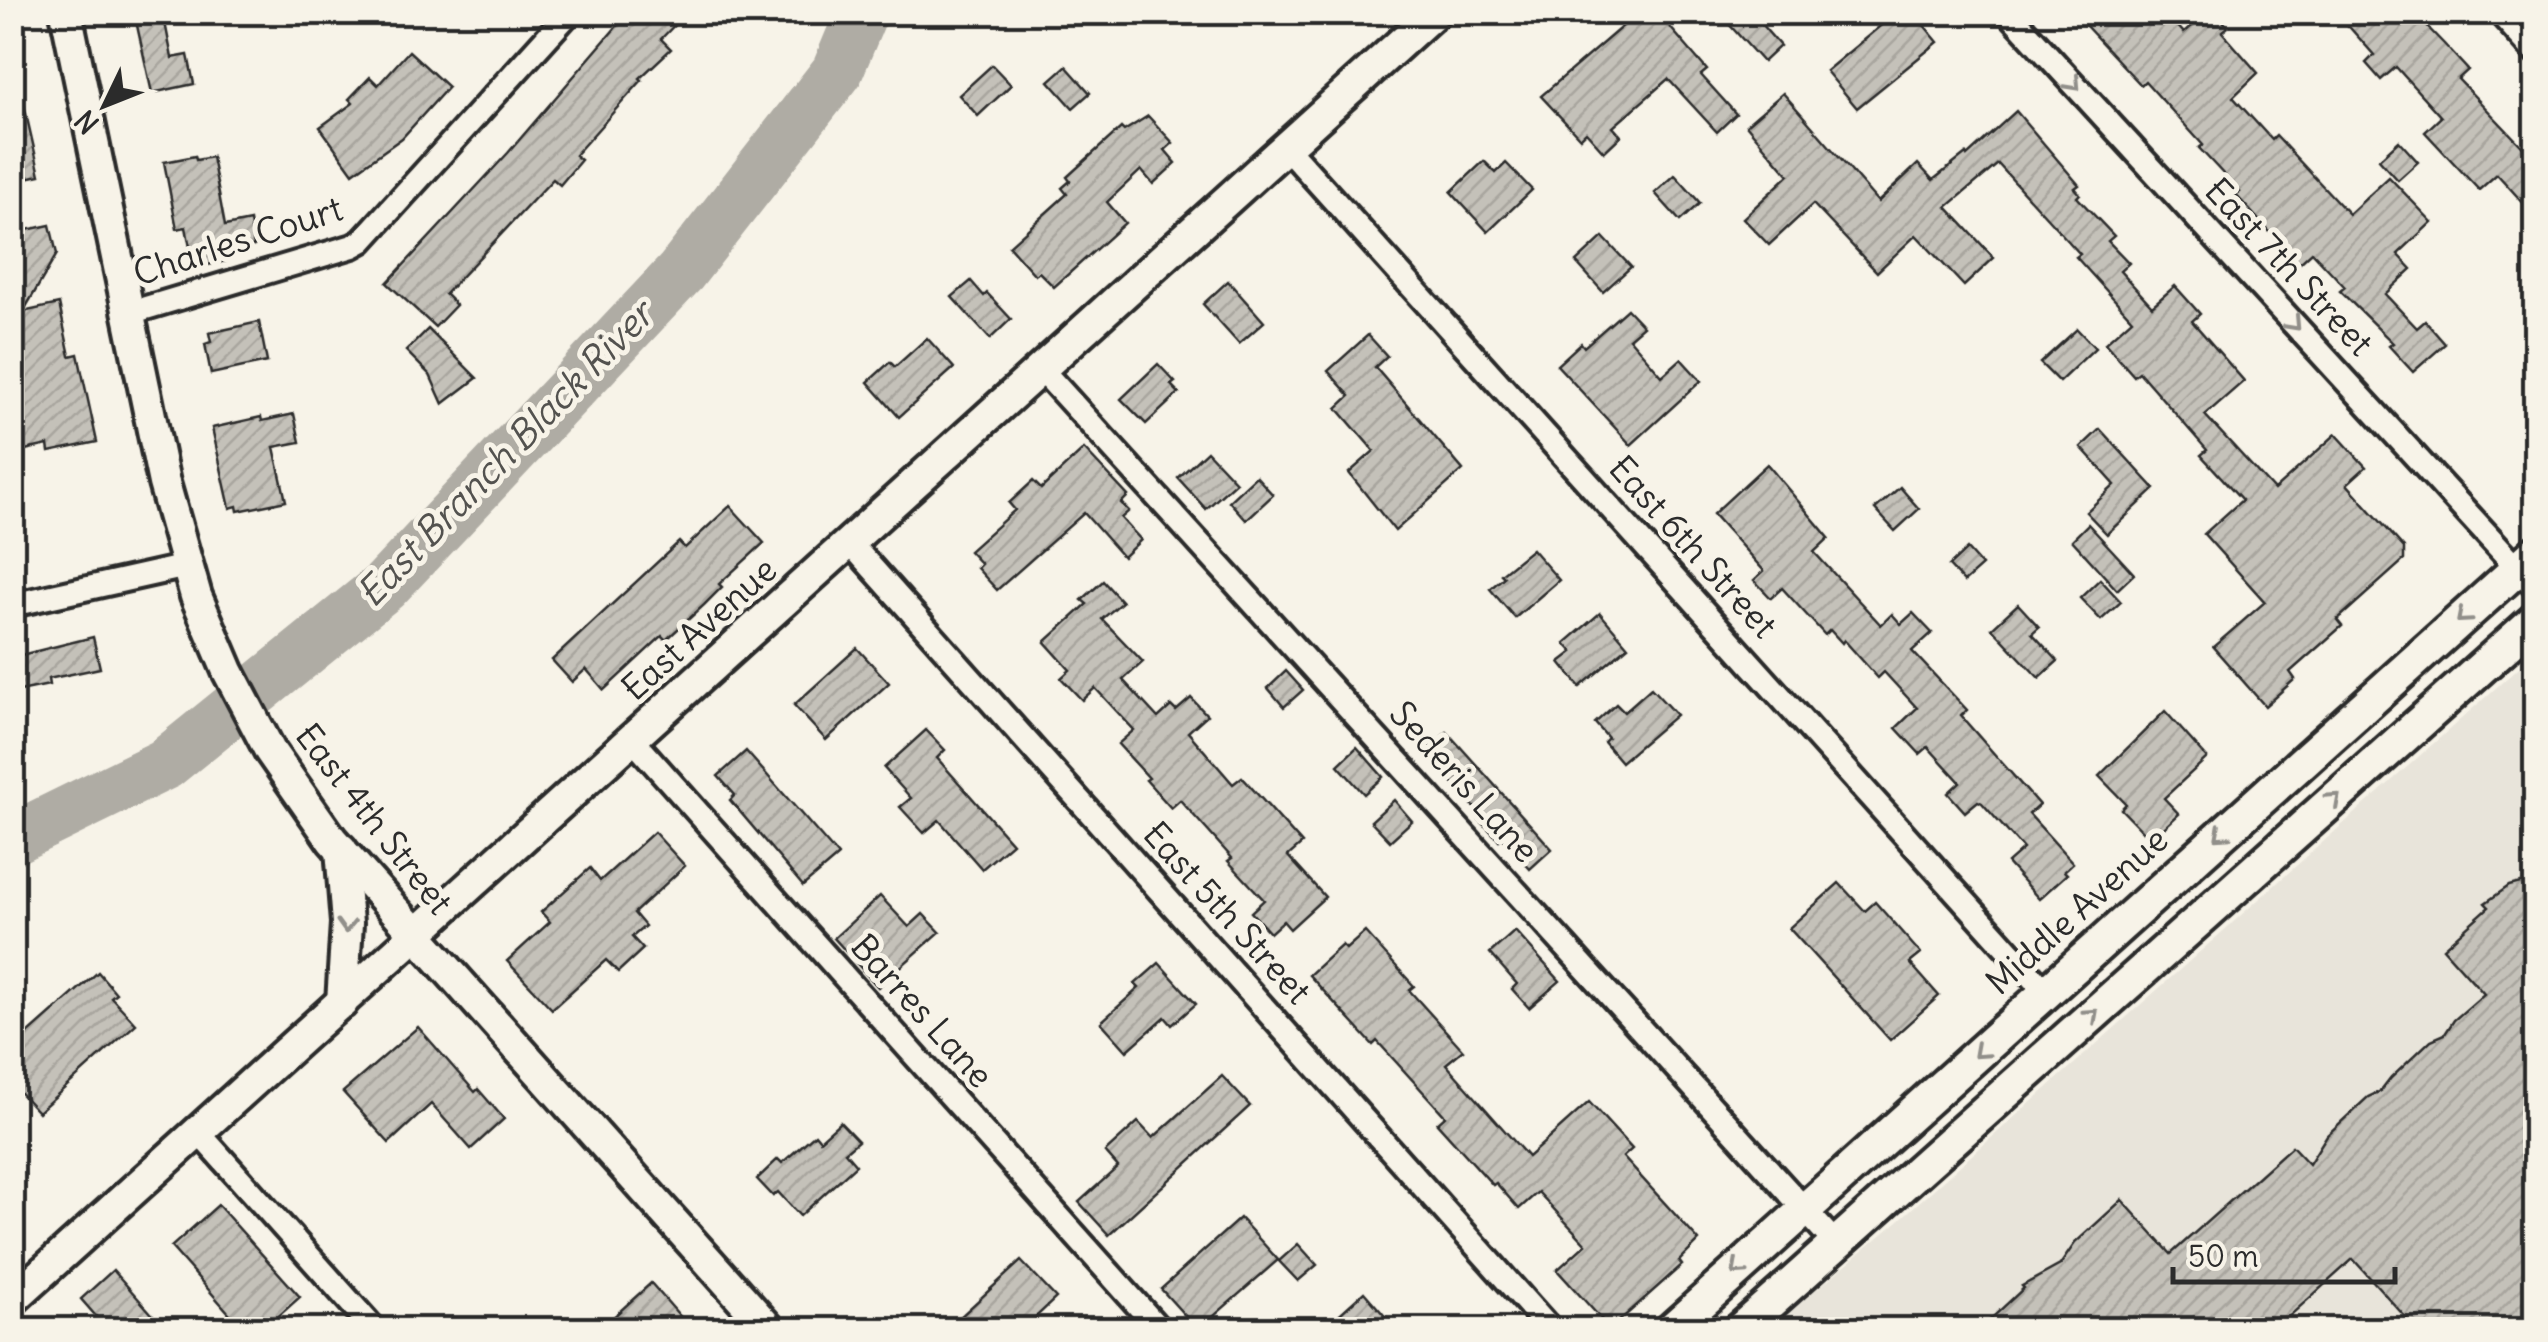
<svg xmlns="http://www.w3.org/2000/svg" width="2548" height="1342" viewBox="0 0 2548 1342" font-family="Delius,sans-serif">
<defs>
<pattern id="building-hatch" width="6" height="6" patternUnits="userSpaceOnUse" patternTransform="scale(2.5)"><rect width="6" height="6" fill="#c4c1b9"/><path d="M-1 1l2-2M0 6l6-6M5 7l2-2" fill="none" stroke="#a9a69f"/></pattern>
</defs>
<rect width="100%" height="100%" fill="#f7f3e8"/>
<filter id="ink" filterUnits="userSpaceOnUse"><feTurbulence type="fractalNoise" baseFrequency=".01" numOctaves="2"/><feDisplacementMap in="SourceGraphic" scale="20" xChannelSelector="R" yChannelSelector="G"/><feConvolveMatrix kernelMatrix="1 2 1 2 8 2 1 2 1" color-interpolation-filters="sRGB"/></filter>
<g filter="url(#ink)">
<path fill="#e8e4da" d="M2535 653V1329L1768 1330 1898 1221Z"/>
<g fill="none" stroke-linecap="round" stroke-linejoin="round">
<path stroke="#afaca4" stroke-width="52" d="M12 839 165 764 385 586 681 272 837 72 862 12"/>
</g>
<g fill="url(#building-hatch)" stroke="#2b2b2b" stroke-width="2.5">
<path d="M134 12H163L172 58 188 55 194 84 152 93Z"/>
<path d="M629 12H687L661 39 671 49 640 78 642 80 575 155 581 160 560 185 553 179 445 294 456 305 435 327 387 283 508 153Z"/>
<path d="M1615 12H1657L1707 70 1701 75 1736 114 1717 132 1668 79 1613 127 1621 136 1604 152 1586 132 1580 138 1541 96 1625 24Z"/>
<path d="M1718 12H1776L1762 25 1780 46 1763 62Z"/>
<path d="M1897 12H1913L1938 42 1857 108 1826 71Z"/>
<path d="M2073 12H2165L2184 33 2208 12H2216L2228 27 2222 32 2258 73 2233 97 2272 140 2276 136 2349 214 2389 177 2432 222 2398 254 2412 269 2385 294 2417 328 2425 321 2445 344 2413 372 2389 346 2393 343 2340 291 2345 287 2312 252 2299 264 2236 195 2240 192 2199 148 2203 145 2145 81 2141 85Z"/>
<path d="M2336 12H2413L2444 44 2468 70 2458 79 2536 161V217L2497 174 2479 190 2425 132 2441 117 2396 67 2381 80 2366 63 2374 55Z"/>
<path d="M409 51 448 87 402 138 353 173 320 127 353 103 349 99 370 77 378 85Z"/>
<path d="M992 65 1011 85 978 116 959 95Z"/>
<path d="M1066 66 1090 93 1073 108 1049 81Z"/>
<path d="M1783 93 1878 202 1918 164 1933 180 1966 154 1967 156 2016 111 2079 185 2075 188 2080 194 2077 197 2114 236 2108 241 2129 263 2120 271 2152 306 2175 286 2200 314 2192 321 2244 381 2205 415 2274 490 2336 434 2366 467 2347 484 2404 548V560L2337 620 2342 626 2290 672 2295 679 2265 706 2213 647 2265 602 2204 534 2242 500 2201 455 2207 450 2139 372 2134 376 2105 343 2132 319 2076 257 2080 254 1998 164 1947 207 1994 258 1964 286 1916 235 1877 272 1813 204 1769 245 1743 218 1789 175 1746 125Z"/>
<path d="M22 96 40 175 12 181V97Z"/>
<path d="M1148 116 1173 143 1165 150 1176 163 1153 184 1141 170 1107 202 1125 223 1054 287 1039 272 1035 275 1009 246 1067 194 1062 188 1070 181 1067 177 1121 128 1124 131Z"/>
<path d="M2399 141 2418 162 2398 180 2379 159Z"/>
<path d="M195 156 196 160 212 157 225 226 250 221 254 246 224 252 226 261 194 268 186 227 177 229 164 162Z"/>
<path d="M1484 161 1496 173 1506 163 1532 190 1488 232 1451 192Z"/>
<path d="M1675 175 1700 203 1680 221 1655 193Z"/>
<path d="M50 225 57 254 23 312 59 304 70 356 78 354 97 442 49 452 48 445 25 450 19 418 12 420V363L18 362 12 336V233Z"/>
<path d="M1603 237 1631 267 1603 292 1576 262Z"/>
<path d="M971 281 984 296 987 293 1011 319 990 339 952 297Z"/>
<path d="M1228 281 1264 322 1239 344 1203 304Z"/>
<path d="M1627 309 1643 326 1629 338 1662 376 1681 359 1701 381 1631 445 1557 365 1581 343 1584 347Z"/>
<path d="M259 322 267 362 211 374 205 344 211 342 209 333Z"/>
<path d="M428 329 477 378 443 404 430 375 406 351Z"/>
<path d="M2077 329 2095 348 2059 382 2040 363Z"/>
<path d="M1368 335 1387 356 1375 367 1463 470 1395 531 1349 473 1374 451 1337 408 1350 396 1328 371Z"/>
<path d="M927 338 954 368 899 417 868 382 890 362 895 367Z"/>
<path d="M1158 364 1175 382 1171 385 1179 393 1146 424 1121 399Z"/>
<path d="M294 414 300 442 274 447 286 501 238 511 237 506 230 508 212 428 261 417 262 421Z"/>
<path d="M2100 429 2155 489 2107 534 2086 512 2115 485 2081 447Z"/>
<path d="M1084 449 1128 496 1121 503 1129 511 1121 518 1141 540 1123 557 1084 513 997 590 977 568 981 564 969 551 1015 510 1009 503 1033 481 1041 489Z"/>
<path d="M1207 451 1236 482 1206 509 1178 478Z"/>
<path d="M1767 464 1829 538 1814 552 1881 625 1892 614 1901 624 1913 613 1932 633 1912 651 1967 710 1961 716 2039 805 2029 814 2073 863 2064 871 2067 874 2039 899 2007 863 2023 849 1982 803 1978 801 1965 812 1948 793 1960 782 1928 747 1920 754 1896 728 1917 708 1884 672 1878 678 1844 640 1842 643 1830 630 1825 635 1782 588 1771 598 1754 580 1764 571 1713 514Z"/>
<path d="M1256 476 1273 495 1246 520 1229 501Z"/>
<path d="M1900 487 1919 509 1895 531 1875 509Z"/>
<path d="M730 506 764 543 719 584 722 587 704 605 666 640 662 636 604 690 586 669 572 682 552 660 679 542 685 548Z"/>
<path d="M2088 524 2134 574 2117 590 2072 540Z"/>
<path d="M1532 549 1559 580 1515 618 1490 589 1504 577 1501 574Z"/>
<path d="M1967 549 1982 566 1964 582 1949 566Z"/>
<path d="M2100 579 2121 602 2101 620 2080 598Z"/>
<path d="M1103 581 1122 602 1102 619 1143 662 1123 680 1158 718 1171 706 1176 711 1191 698 1207 715 1188 732 1233 784 1242 777 1302 844 1288 856 1325 897 1290 929 1283 921 1270 933 1251 912 1264 900 1228 861 1232 858 1180 800 1171 808 1146 780 1149 778 1118 744 1134 730 1095 688 1082 700 1061 678 1070 670 1045 642 1087 604 1082 600Z"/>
<path d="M2018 604 2039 627 2032 633 2058 661 2039 678 1992 628Z"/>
<path d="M1600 613 1628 646 1580 687 1560 662 1573 652 1565 643Z"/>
<path d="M93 637 100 668 48 679 49 685 20 691 13 657Z"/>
<path d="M857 648 889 683 826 740 794 705Z"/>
<path d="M1286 671 1303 690 1284 707 1268 688Z"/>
<path d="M1651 688 1676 715 1621 762 1604 742 1608 738 1595 723 1616 704 1624 712Z"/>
<path d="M2165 711 2207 758 2164 798 2179 814 2151 840 2121 809 2126 804 2099 776Z"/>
<path d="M926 730 945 750 937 758 1012 843 982 869 939 820 924 833 900 807 911 798 884 768Z"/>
<path d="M1447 732 1552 849 1530 869 1502 837 1499 840 1479 819 1482 816 1425 752Z"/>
<path d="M1357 747 1383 777 1364 794 1338 765Z"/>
<path d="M746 751 838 856 803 886 730 800 735 795 718 776Z"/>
<path d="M1394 800 1412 821 1390 841 1371 821Z"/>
<path d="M654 832 685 866 634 913 645 926 632 937 643 949 618 972 606 960 552 1009 507 961 550 922 541 912 590 868 600 881Z"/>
<path d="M2536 879V1330H2417L2353 1259 2274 1330H1979L2024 1288 2022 1286 2060 1265 2075 1243 2122 1200 2171 1254 2292 1146 2309 1164 2327 1135 2368 1097 2381 1091 2391 1078 2431 1040 2445 1034 2454 1020 2484 994 2443 948 2489 907 2485 903 2495 896 2509 886Z"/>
<path d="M1839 883 1865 911 1875 902 1921 954 1910 963 1939 996 1890 1040 1789 928Z"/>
<path d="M880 896 909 927 923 914 940 932 878 987 834 938Z"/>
<path d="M1515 931 1560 981 1529 1008 1512 989 1517 984 1490 953Z"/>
<path d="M1365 932 1414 986 1409 990 1463 1050 1446 1064 1528 1157 1589 1102 1632 1149 1623 1157 1699 1241 1679 1261 1682 1265 1617 1323H1605L1557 1270 1586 1244 1538 1192 1519 1209 1496 1183 1493 1185 1437 1123 1445 1116 1377 1041 1373 1045 1309 975 1342 945 1346 949Z"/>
<path d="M1159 963 1196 1004 1172 1025 1165 1017 1127 1051 1101 1022 1139 988 1135 984Z"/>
<path d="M98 972 116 993 111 997 136 1024 38 1112 12 1084V1048Z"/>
<path d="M418 1027 475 1092 478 1089 504 1119 471 1149 431 1104 389 1143 343 1092Z"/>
<path d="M1222 1076 1250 1106 1109 1235 1079 1202 1118 1167 1105 1152 1138 1122 1153 1138Z"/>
<path d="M840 1122 858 1141 845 1152 856 1165 800 1216 778 1192 773 1196 757 1179 778 1159 782 1163 815 1134 820 1140Z"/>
<path d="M218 1205 300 1297 263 1330H244L171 1247Z"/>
<path d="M1240 1218 1278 1260 1198 1330 1161 1289Z"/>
<path d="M1298 1244 1317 1265 1298 1281 1279 1261Z"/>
<path d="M1021 1261 1056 1298 1022 1330H946Z"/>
<path d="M113 1270 166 1330H108L81 1299Z"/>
<path d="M651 1283 692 1330H599Z"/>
<path d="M1364 1292 1397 1330H1322Z"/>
</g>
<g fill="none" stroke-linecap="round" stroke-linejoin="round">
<defs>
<g id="minor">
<path d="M2008 12 2536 588"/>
<path d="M2499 12 2536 53"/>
<path d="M1287 148 2047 993"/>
<path d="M129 313 353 246 362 241 570 12"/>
<path d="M1040 368 1836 1244"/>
<path d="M850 543 1551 1330"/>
<path d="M12 605 187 566"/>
<path d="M633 740 1160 1330"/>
<path d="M198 1132 375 1330"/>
</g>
<g id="tertiary">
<path d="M66 12 164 483 196 596 228 671 270 751 332 840 770 1330"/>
<path d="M341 849 347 923 342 1003"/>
<path d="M12 1300 1435 12"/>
</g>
<g id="secondary">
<path d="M1671 1330 2536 552"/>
<path d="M1740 1330 2536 619"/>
</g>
</defs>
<use href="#minor" stroke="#2b2b2b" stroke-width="30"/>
<use href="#tertiary" stroke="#2b2b2b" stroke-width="38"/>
<use href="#secondary" stroke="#2b2b2b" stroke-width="40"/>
<use href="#minor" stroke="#f7f3e8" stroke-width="22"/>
<use href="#tertiary" stroke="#f7f3e8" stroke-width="30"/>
<use href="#secondary" stroke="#f7f3e8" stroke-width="32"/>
</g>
<defs><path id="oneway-chevron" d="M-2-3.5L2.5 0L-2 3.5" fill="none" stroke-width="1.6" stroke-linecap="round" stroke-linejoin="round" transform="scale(2.5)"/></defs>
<g stroke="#918f8a">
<use href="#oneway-chevron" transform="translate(2074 84) rotate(47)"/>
<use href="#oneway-chevron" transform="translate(2294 324) rotate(47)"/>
<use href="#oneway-chevron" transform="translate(2463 617) rotate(139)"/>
<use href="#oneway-chevron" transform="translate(2334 799) rotate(-42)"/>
<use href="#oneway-chevron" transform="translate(2221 834) rotate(138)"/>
<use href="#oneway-chevron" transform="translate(346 926) rotate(92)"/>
<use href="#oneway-chevron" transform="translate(2092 1015) rotate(-42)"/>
<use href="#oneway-chevron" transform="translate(1980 1052) rotate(138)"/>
<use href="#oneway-chevron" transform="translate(1738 1269) rotate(138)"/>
</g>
</g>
<g text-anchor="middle" stroke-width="10" stroke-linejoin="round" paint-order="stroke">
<g font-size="35" fill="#2b2b2b" stroke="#f7f3e8">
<text transform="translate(238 241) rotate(-18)" y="12">Charles Court</text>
<text transform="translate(2289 267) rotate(47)" y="12">East 7th Street</text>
<text transform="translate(1693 547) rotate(48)" y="12">East 6th Street</text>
<text transform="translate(699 629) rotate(-42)" y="12">East Avenue</text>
<text transform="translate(1464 782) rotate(48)" y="12">Sederis Lane</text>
<text transform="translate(374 819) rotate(52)" y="12">East 4th Street</text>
<text transform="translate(2077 911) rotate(-42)" y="12">Middle Avenue</text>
<text transform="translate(1227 913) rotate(48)" y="12">East 5th Street</text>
<text transform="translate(922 1011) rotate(48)" y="12">Barres Lane</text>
</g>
<g font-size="38" font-style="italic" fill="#53524f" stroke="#f7f3e8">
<text transform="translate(505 454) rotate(-46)" y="13">East Branch Black River</text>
</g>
</g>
<rect width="2548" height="1342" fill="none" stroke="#f7f3e8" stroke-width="50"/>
<rect x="25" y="25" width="2498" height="1292" fill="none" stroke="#2b2b2b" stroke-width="4" filter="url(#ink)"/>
<g transform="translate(105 105) rotate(227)" stroke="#f7f3e8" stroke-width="8" paint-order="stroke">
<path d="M0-8L18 38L0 25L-18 38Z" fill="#2b2b2b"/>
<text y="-15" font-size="28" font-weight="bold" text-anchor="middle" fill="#2b2b2b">N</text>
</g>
<path d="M2173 1267v15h222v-15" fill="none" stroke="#2b2b2b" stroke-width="5"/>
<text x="2188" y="1267" font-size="30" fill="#2b2b2b" stroke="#f7f3e8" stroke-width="8" paint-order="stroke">50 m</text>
</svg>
